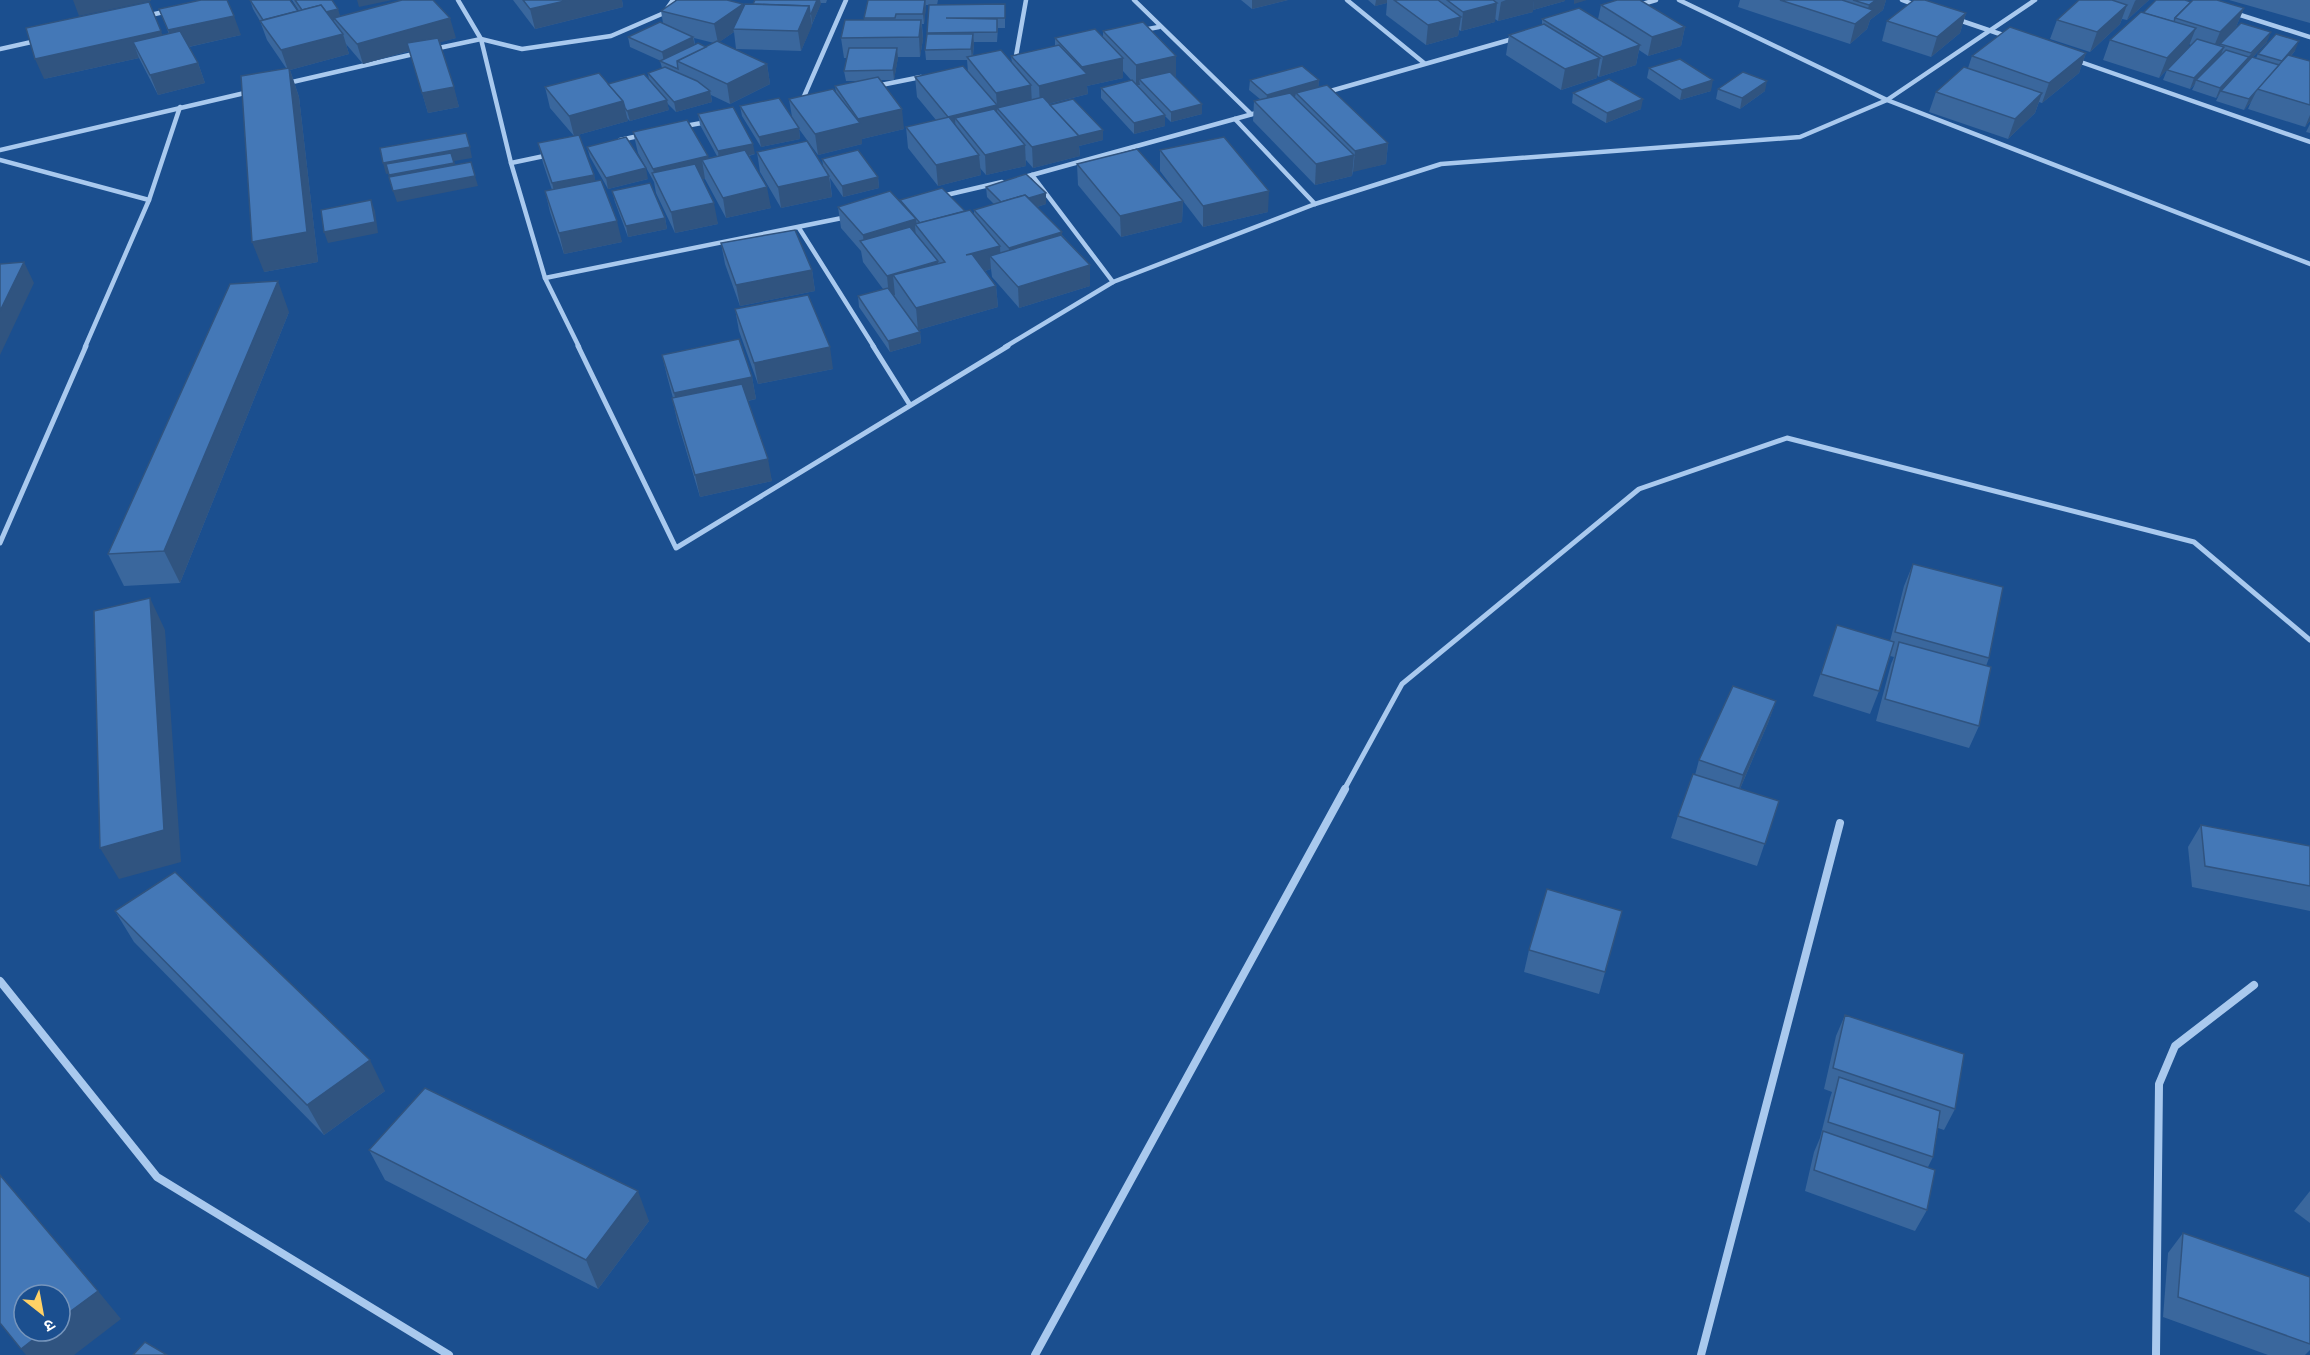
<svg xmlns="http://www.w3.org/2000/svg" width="2310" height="1355" viewBox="0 0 2310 1355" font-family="'IBM Plex Sans','Noto Sans Devanagari',sans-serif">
<rect width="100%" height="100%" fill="#1b4f8f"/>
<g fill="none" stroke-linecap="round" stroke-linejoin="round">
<g stroke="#a9c9ee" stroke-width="4.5">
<path d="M458 0 481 39 511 163 545 278 579 347"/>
<path d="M1134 0 1251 114"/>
<path d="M1347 0 1424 63"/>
<path d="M1679 0 1887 100 2310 264"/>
<path d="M1902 0 1918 6"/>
<path d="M1639 5 1656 0"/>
<path d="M2234 13 2310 37"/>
<path d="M146 16 168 11"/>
<path d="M1956 19 2006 36"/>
<path d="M1143 30 1159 27"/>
<path d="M0 49 36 41"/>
<path d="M434 49 481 39 522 49 611 36 664 13 673 0"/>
<path d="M1016 56 1026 0"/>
<path d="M2075 60 2310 142"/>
<path d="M288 83 418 53"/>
<path d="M876 86 921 77"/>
<path d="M1327 92 1516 38"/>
<path d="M802 101 846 0"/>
<path d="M1235 119 1315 204"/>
<path d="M685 126 707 122"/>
<path d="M620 140 643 135"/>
<path d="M0 150 249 92"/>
<path d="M0 160 149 200"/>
<path d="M511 163 549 155"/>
<path d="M1032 175 1113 282"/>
<path d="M1021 178 1260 112"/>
<path d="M942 196 1002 182"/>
<path d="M799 228 874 347"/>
<path d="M545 278 847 217"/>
<path d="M85 347 149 200 180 107"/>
<path d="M1005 347 1113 282 1315 204 1441 164 1800 137 1887 100 2035 0"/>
</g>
<g stroke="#a9c9ee" stroke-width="5">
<path d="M578 346 676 548 1008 346"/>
<path d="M873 346 910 405"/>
<path d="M0 543 86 346"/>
<path d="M1344 790 1402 684 1639 489 1787 438 2194 542 2310 640"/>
</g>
<g stroke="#a9c9ee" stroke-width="8">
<path d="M0 981 157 1177 449 1355"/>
<path d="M1035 1355 1345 789"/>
<path d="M1701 1355 1840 823"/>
<path d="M2156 1355 2159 1084 2175 1046 2254 985"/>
</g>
</g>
<g fill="#3a679d" fill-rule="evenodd">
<path d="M250 0 298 11H299L292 0H332L340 16 456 38 440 42 459 107 428 113 410 51 363 64 346 44 349 54 290 70 299 97 318 262 264 272 286 68 267 40 260 21 253 9Z"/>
<path d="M513 0H622L623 7 535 29Z"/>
<path d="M755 0H827L826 3H821L801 51 736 49 734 32 719 42 767 64 770 84 730 104 711 95 712 102 676 112 667 103 669 110 630 121 627 118 628 121 574 136 594 175 595 181 622 242 564 254 550 212 545 191 552 190 543 163 538 143 574 136 550 108 545 87 608 84 649 80 648 73 662 68 660 61H661L630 47 628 37 663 23 661 11 743 4V8L753 4ZM694 38 714 43 706 47 695 45Z"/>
<path d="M868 0H938L937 5 1005 4V28H998L997 42H974L973 56 1012 63 1011 56 1055 46V38H1103V31L1176 76 1175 77 1202 104V114L1171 122 1165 116V126L1134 134 1101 98V88L1131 80 1123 71V78L1087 86 1088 94 1049 104 1103 140 1079 146 1080 156 1033 168 1026 160V166L986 175 980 168 981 175 938 186 908 148 906 127 936 120 917 97 915 77 968 72 967 60H926L925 50 927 34 929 5H926L924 24H922L923 39 920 57H898L894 80H881L904 129 862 139V144L818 155 799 129 800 139 761 147 742 116 740 106 792 117 789 99 836 92 835 86 861 81H846L844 71 847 58H844L841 38 864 20Z"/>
<path d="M1241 0H1288L1252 9Z"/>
<path d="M1368 0H1565V1L1533 10V12L1498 21 1495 19V22L1461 31 1459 30 1458 36 1426 45 1386 15 1387 3 1375 6Z"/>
<path d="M1740 0H1886L1883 10 1870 20 1867 29 1850 44 1738 7Z"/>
<path d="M2079 0H2149L2127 20 2122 19 2120 24 2090 52 2050 39 2057 20Z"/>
<path d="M2229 0H2310V23Z"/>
<path d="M2191 2 2244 8 2236 27 2218 45 2267 42 2253 57 2256 58 2258 54 2295 51 2291 56 2310 61V121L2305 127 2248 109 2251 102 2244 110 2216 101 2219 95 2216 98 2192 90 2195 84 2190 89 2163 80 2167 70 2191 45 2189 44 2188 48 2159 78 2103 60 2110 40 2143 13Z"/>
<path d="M1601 5 1685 27 1681 46 1648 56 1639 50 1636 65 1599 77 1597 75V78L1561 90 1506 55 1509 35 1542 25V19H1598Z"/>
<path d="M159 9 241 35 189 47 198 63 205 83 158 95 139 58 44 79 169 34Z"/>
<path d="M1966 13 1960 33 1931 57 1882 41 1887 21Z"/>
<path d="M2086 53 2079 73 2042 103 2039 102 2035 113 2008 139 1929 112 1936 92 1968 68 1972 56Z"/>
<path d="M1649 68 1711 91 1680 100 1647 78Z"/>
<path d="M1250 80H1319L1318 88 1388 143 1386 164 1353 171 1352 176 1315 185 1253 121 1254 101 1260 99 1249 90Z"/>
<path d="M1718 89 1765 91 1740 109 1716 99Z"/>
<path d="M1573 93 1641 109 1606 123 1572 103Z"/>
<path d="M698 114 755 154 749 156 771 208 726 218 705 179H703L718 224 675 233 656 193 654 182 638 153 633 132 709 158 717 156 700 125Z"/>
<path d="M2310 124V133L2306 132Z"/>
<path d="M587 147 648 179 608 189 590 157Z"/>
<path d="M1160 150 1268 212 1203 227 1160 171Z"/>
<path d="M757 152 823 165 822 159 878 177 879 188 843 197 830 178 832 197 781 208 760 172Z"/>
<path d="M1077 164 1183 201 1182 222 1121 237 1078 185Z"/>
<path d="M986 187 1046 204 1037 207 1062 235 1090 265V286L1019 308 992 277 991 269 985 271 996 286 998 307 918 330 920 332 921 343 890 352 859 307 858 296 883 289 863 262 861 251 841 228 838 207 900 202 965 211 974 215V210L994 204 987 197Z"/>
<path d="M612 191 665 218 667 229 628 237 615 202Z"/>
<path d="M721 243 812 270 815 291 740 306 725 264Z"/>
<path d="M735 309 833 369 758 384 739 331Z"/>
<path d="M289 312 180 583 124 586 108 554Z"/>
<path d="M662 355 752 377 756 399 748 401 772 481 700 497 677 420 672 398H673L667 376Z"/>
<path d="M1913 564 1989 658 1986 666 1979 726 1969 748 1876 721 1891 664 1894 657 1890 656 1879 691 1870 714 1813 696 1837 625 1890 641 1904 586Z"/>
<path d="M1776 701 1768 723 1740 789 1779 801 1757 866 1671 838 1678 816 1695 775 1699 760Z"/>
<path d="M2201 825 2310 846V911L2192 887 2188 847Z"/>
<path d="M115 911 385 1091 324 1135 134 942Z"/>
<path d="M1622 911 1599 994 1524 972 1529 950Z"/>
<path d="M1845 1015 1955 1109 1944 1130 1938 1128 1933 1157 1928 1167 1927 1210 1915 1231 1805 1191 1814 1152 1820 1138 1830 1098 1832 1092 1824 1089 1836 1036Z"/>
<path d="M369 1150 649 1221 598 1289 385 1180Z"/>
<path d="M2310 1191V1223L2294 1211Z"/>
<path d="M2183 1233 2310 1277V1350L2305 1355H2268L2163 1317 2168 1253Z"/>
</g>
<g fill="#305480">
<path d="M73 0H151V1L79 16Z"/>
<path d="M357 0H392L359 7Z"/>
<path d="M569 0H622L623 7 535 29 530 9Z"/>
<path d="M817 0H820L821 4 812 24 811 14Z"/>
<path d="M925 0 926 8 924 24 923 14Z"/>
<path d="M1252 0H1288L1252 9Z"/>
<path d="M1376 0H1387V3L1375 6Z"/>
<path d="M1506 0H1534L1533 12 1498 21 1501 2Z"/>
<path d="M1534 0H1565V1L1533 10Z"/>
<path d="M1574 0H1587L1574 4Z"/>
<path d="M1876 0H1886L1883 10 1870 20 1867 29 1850 44 1855 24 1866 15 1869 5Z"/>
<path d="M2136 0H2149L2127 20 2135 1Z"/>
<path d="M1497 3 1495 22 1461 31 1463 12Z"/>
<path d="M743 4 746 23 733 29 734 32 718 43 714 24Z"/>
<path d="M2127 5 2120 24 2090 52 2097 32Z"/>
<path d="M809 6 812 26 801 51 798 31Z"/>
<path d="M2244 8 2236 27 2212 51 2220 32Z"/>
<path d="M338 9 341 19 334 18 335 20 310 27 306 17Z"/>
<path d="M1966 13 1960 33 1931 57 1937 37Z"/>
<path d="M234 16 241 35 175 50 168 30Z"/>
<path d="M1461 17 1458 36 1426 45 1428 25Z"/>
<path d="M450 18 456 38 363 64 357 44Z"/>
<path d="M921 20 923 39 920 57 919 37Z"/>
<path d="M1685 27 1681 46 1648 56 1652 37Z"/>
<path d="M2196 28 2188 48 2159 78 2167 58Z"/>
<path d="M161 31 169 51 133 42 139 58 44 79 35 59Z"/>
<path d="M2271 32 2267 42 2221 91 2219 95 2216 98 2220 88Z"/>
<path d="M343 34 349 54 290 70 299 97 318 262 264 272 252 242 288 70 281 50Z"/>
<path d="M973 34 974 44 972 60 971 49Z"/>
<path d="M693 37 695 47 664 62 662 52Z"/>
<path d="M2299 41 2295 51 2278 70 2282 61Z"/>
<path d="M1640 45 1636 65 1599 77 1603 57Z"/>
<path d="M2224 47 2220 57 2196 80 2195 84 2190 89 2194 78Z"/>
<path d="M897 48 898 58 894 80 893 70Z"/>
<path d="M2086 53 2079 73 2042 103 2049 83Z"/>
<path d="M1176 56V76L1144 84 1139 79 1140 85H1136V65Z"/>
<path d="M1123 58V78L1087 86 1088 94 1040 106 1039 86 1082 75V67Z"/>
<path d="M1600 58 1597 78 1561 90 1565 69Z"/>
<path d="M198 63 205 83 158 95 150 75Z"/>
<path d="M767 64 770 84 730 104 727 84Z"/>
<path d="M1319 80 1318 91 1296 93 1295 97 1266 105 1267 95Z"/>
<path d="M1713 80 1711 91 1680 100 1682 90Z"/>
<path d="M1767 81 1765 91 1740 109 1742 98Z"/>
<path d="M1031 85 1032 105 997 108 998 126 955 118 956 136 948 117 997 105 996 93Z"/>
<path d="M454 87 459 107 428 113 422 93Z"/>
<path d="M710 91 712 102 676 112 674 102Z"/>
<path d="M2256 92 2251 102 2244 110 2249 99Z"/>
<path d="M2042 93 2035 113 2008 139 2015 119Z"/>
<path d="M1643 99 1641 109 1606 123 1607 113Z"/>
<path d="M667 100 669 110 630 121 627 111Z"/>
<path d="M623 101 628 121 574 136 569 116Z"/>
<path d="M1202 104V114L1171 122V112Z"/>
<path d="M902 109 904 129 862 139V144L818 155 815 134 859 123 858 119Z"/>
<path d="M1165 115V126L1134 134V123Z"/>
<path d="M2310 115V121L2305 127Z"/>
<path d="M799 128 800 139 761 147 759 137Z"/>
<path d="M1103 130V140L1079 146 1080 156 1033 168 1032 147Z"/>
<path d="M1388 143 1386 164 1353 172 1355 151Z"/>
<path d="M753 144 755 154 719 162 718 151Z"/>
<path d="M1025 145 1026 166 986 175 985 155Z"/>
<path d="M470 147 472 158 454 161 457 173 392 185 389 175 453 161 386 174 383 163Z"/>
<path d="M979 155 981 175 938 186 936 165Z"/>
<path d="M1354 155 1352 176 1315 185 1316 164Z"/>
<path d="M708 156 712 177 702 160 705 179 660 189 656 182 653 169Z"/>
<path d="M646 168 648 179 608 189 606 178Z"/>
<path d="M594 175 599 195 557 204 552 183Z"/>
<path d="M475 176 478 186 397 202 393 191Z"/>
<path d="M829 176 832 197 781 208 778 187Z"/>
<path d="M878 177 879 188 843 197 842 186Z"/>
<path d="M767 187 771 208 726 218 723 198Z"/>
<path d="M1269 191 1268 212 1203 227V206Z"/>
<path d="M1046 193V204L1006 217 1005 206Z"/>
<path d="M371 200 375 211 378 233 328 243 324 232Z"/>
<path d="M1183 201 1182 222 1121 237 1120 216Z"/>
<path d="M714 203 718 224 675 233 671 212Z"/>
<path d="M665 218 667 229 628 237 626 226Z"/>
<path d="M916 219 917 227 915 224 916 241 864 247 863 235Z"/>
<path d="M617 221 622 242 564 254 559 233Z"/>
<path d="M1062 232V253L1010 269 1009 248Z"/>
<path d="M1000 246 1001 267 990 256 991 269 968 276 966 255Z"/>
<path d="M938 261 940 282 893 275 895 295 889 297 887 276Z"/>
<path d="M24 262 34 283 0 355V311Z"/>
<path d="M1090 265V286L1019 308 1018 287Z"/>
<path d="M812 270 815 291 740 306 736 285Z"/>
<path d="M278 281 289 312 180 583 164 551Z"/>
<path d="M996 286 998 307 918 330 916 308Z"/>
<path d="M920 332 921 343 890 352 888 341Z"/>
<path d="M830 347 833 369 758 384 754 363Z"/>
<path d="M752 377 756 399 679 415 674 393Z"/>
<path d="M768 459 772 481 700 497 695 475Z"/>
<path d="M150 598 165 630 181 862 119 879 100 848Z"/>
<path d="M1776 701 1768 723 1736 798 1743 775Z"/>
<path d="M370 1060 385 1091 324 1135 307 1105Z"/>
<path d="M638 1191 649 1221 598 1289 586 1260Z"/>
<path d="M98 1291 121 1319 74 1355H26L21 1349 44 1331H60V1319Z"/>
</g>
<g fill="#4478b7" stroke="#305480" stroke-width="1.5">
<path d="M201 0H227L234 16 168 30 159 9Z"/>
<path d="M250 0H290L298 11 263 20Z"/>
<path d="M295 0H332L338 9 326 12 321 5 302 10Z"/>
<path d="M402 0H433L450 18 357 44 334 18Z"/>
<path d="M523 0H569L530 9Z"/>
<path d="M677 0H727L743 4 714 24 661 11Z"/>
<path d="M755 0H817L811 14H810L809 6 753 4Z"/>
<path d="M868 0H925L923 14H896L895 18H864Z"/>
<path d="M1394 0H1438L1461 17 1428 25Z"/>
<path d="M1447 0H1493L1497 3 1463 12Z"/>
<path d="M1617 0H1640L1685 27 1652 37 1601 5Z"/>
<path d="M1780 0H1842L1873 10 1855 24Z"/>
<path d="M1853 0H1876L1869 5Z"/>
<path d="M1914 0H1925L1966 13 1937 37 1887 21Z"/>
<path d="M2079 0H2112L2127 5 2097 32 2057 20Z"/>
<path d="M2156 0H2185L2191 2 2175 18 2174 22 2143 13Z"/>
<path d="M2193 0H2217L2244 8 2220 32 2175 18Z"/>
<path d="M149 2 161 31 35 59 26 28Z"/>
<path d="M745 4 809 6 798 31 733 29Z"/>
<path d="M1005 4V18H946L997 19V32L927 33 929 5Z"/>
<path d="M321 5 343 34 281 50 260 21Z"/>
<path d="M1579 8 1640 45 1603 57 1542 19Z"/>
<path d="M2141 12 2196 28 2167 58 2110 40Z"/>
<path d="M845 20H921L919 37 841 38Z"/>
<path d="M660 22 693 37 662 52 628 37Z"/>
<path d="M1143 22 1176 56 1136 65 1103 31Z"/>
<path d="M2241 23 2271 32 2251 53 2220 44Z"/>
<path d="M1544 24 1600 58 1565 69 1509 35Z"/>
<path d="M2010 27 2086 53 2049 83 1972 56Z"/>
<path d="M1095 29 1123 58 1082 67 1055 38Z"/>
<path d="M180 31 198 63 150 75 133 42Z"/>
<path d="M927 34H973L971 49 925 50Z"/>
<path d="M2276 34 2299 41 2282 61 2258 54Z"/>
<path d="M438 38 454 87 422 93 407 43Z"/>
<path d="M2197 39 2224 47 2194 78 2167 70Z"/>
<path d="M717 41 767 64 727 84 677 61Z"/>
<path d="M698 43 706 47 677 61 678 69 660 61Z"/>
<path d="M1059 45 1087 74 1039 86 1011 56Z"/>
<path d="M849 48H897L893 70 844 71Z"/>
<path d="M1001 50 1031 85 996 93 967 57Z"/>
<path d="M2226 50 2249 57 2220 88 2196 80Z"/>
<path d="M2288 55 2310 61V105L2257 89Z"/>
<path d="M2252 57 2279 65 2249 99 2221 91Z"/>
<path d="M1680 59 1713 80 1682 90 1649 68Z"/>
<path d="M963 66 997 105 948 117 915 77Z"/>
<path d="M1302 66 1319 80 1267 95 1250 80Z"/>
<path d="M665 67 697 81 710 91 674 102 648 73Z"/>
<path d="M1964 67 2042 93 2015 119 1936 92Z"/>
<path d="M289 68 307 232 252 242 241 76Z"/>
<path d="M1170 72 1202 104 1171 112 1139 79Z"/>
<path d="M1743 72 1767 81 1742 98 1718 89Z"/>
<path d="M599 73 623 101 569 116 545 87Z"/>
<path d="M644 74 667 100 627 111 625 108 623 101 608 84Z"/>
<path d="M878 77 902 109 858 119 835 86Z"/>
<path d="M1609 79 1643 99 1607 113 1573 93Z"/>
<path d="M1132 80 1165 115 1134 123 1101 88Z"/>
<path d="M1327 85 1388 143 1355 151 1296 93Z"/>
<path d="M833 89 860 123 815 134 789 99Z"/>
<path d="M1290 93 1354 155 1316 164 1254 101Z"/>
<path d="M1043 97 1079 136 1032 147 997 108Z"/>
<path d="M779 98 799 128 759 137 740 106Z"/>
<path d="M1073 99 1103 130 1078 136H1079L1050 105Z"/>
<path d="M733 107 753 144 718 151 698 114Z"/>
<path d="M994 109 1025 145 985 155 955 118Z"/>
<path d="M949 117 979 155 936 165 906 127Z"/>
<path d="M687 120 708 156 653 169 633 132Z"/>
<path d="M466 133 470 147 383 163 380 148Z"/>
<path d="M579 135 594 175 552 183 538 143Z"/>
<path d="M626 137 646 168 606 178 587 147Z"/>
<path d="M1224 137 1269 191 1203 206 1160 150Z"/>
<path d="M807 141 829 176 778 187 757 152Z"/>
<path d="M1137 149 1183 201 1120 216 1077 164Z"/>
<path d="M745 150 767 187 723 198 702 160Z"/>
<path d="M858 150 878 177 842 186 822 159Z"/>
<path d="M451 153 454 163 389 175 386 164Z"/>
<path d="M471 162 475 176 393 191 389 177Z"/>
<path d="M695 164 714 203 671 212 652 173Z"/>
<path d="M1026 174 1046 193 1029 198 1025 195 1001 202 986 187Z"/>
<path d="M601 180 617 221 559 233 545 191Z"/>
<path d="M650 183 665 218 626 226 612 191Z"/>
<path d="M942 188 965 211 920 223 900 200Z"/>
<path d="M890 191 916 219 863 235 838 207Z"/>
<path d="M1025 195 1062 232 1009 248 974 210Z"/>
<path d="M371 200 375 222 324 232 321 210Z"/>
<path d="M970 210 1000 246 966 255 972 254 996 286 916 308 893 275 945 262 915 224Z"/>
<path d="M910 227 938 261 887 276 860 241Z"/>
<path d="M795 230 812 270 736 285 721 243Z"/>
<path d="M1061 235 1090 265 1018 287 990 256Z"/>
<path d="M24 262 0 311V264Z"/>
<path d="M278 281 164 551 108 554 230 284Z"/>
<path d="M888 288 920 332 888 341 858 296Z"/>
<path d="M808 295 830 347 754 363 735 309Z"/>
<path d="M739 339 752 377 674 393 662 355Z"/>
<path d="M742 384 768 459 695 475 672 398Z"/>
<path d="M1913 564 2003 587 1989 658 1895 632Z"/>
<path d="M150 598 164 830 100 848 94 611Z"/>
<path d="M1837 625 1894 642 1879 691 1821 674Z"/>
<path d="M1899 642 1991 667 1979 726 1885 699Z"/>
<path d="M1733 686 1776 701 1743 775 1699 760Z"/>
<path d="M1693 774 1779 801 1765 844 1678 816Z"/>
<path d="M2201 825 2310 846V886L2205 866Z"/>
<path d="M175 872 370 1060 307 1105 115 911Z"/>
<path d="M1547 889 1622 911 1605 972 1529 950Z"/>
<path d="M1845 1015 1964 1054 1955 1109 1833 1068Z"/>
<path d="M1839 1077 1940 1111 1933 1157 1828 1122Z"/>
<path d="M425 1088 638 1191 586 1260 369 1150Z"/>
<path d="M1823 1131 1935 1170 1927 1210 1814 1170Z"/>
<path d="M0 1175 98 1291 60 1319V1295H24V1331H44L21 1349 0 1323Z"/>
<path d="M2183 1233 2310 1277V1344L2178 1297Z"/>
<path d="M145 1342 167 1355H133Z"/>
</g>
<g transform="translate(42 1313) rotate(149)"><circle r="28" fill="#1b4f8f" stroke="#7695bc" stroke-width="1.5"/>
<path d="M0-4.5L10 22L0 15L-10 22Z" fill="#ffd166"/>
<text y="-9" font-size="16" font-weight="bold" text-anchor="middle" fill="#ffffff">उ</text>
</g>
</svg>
